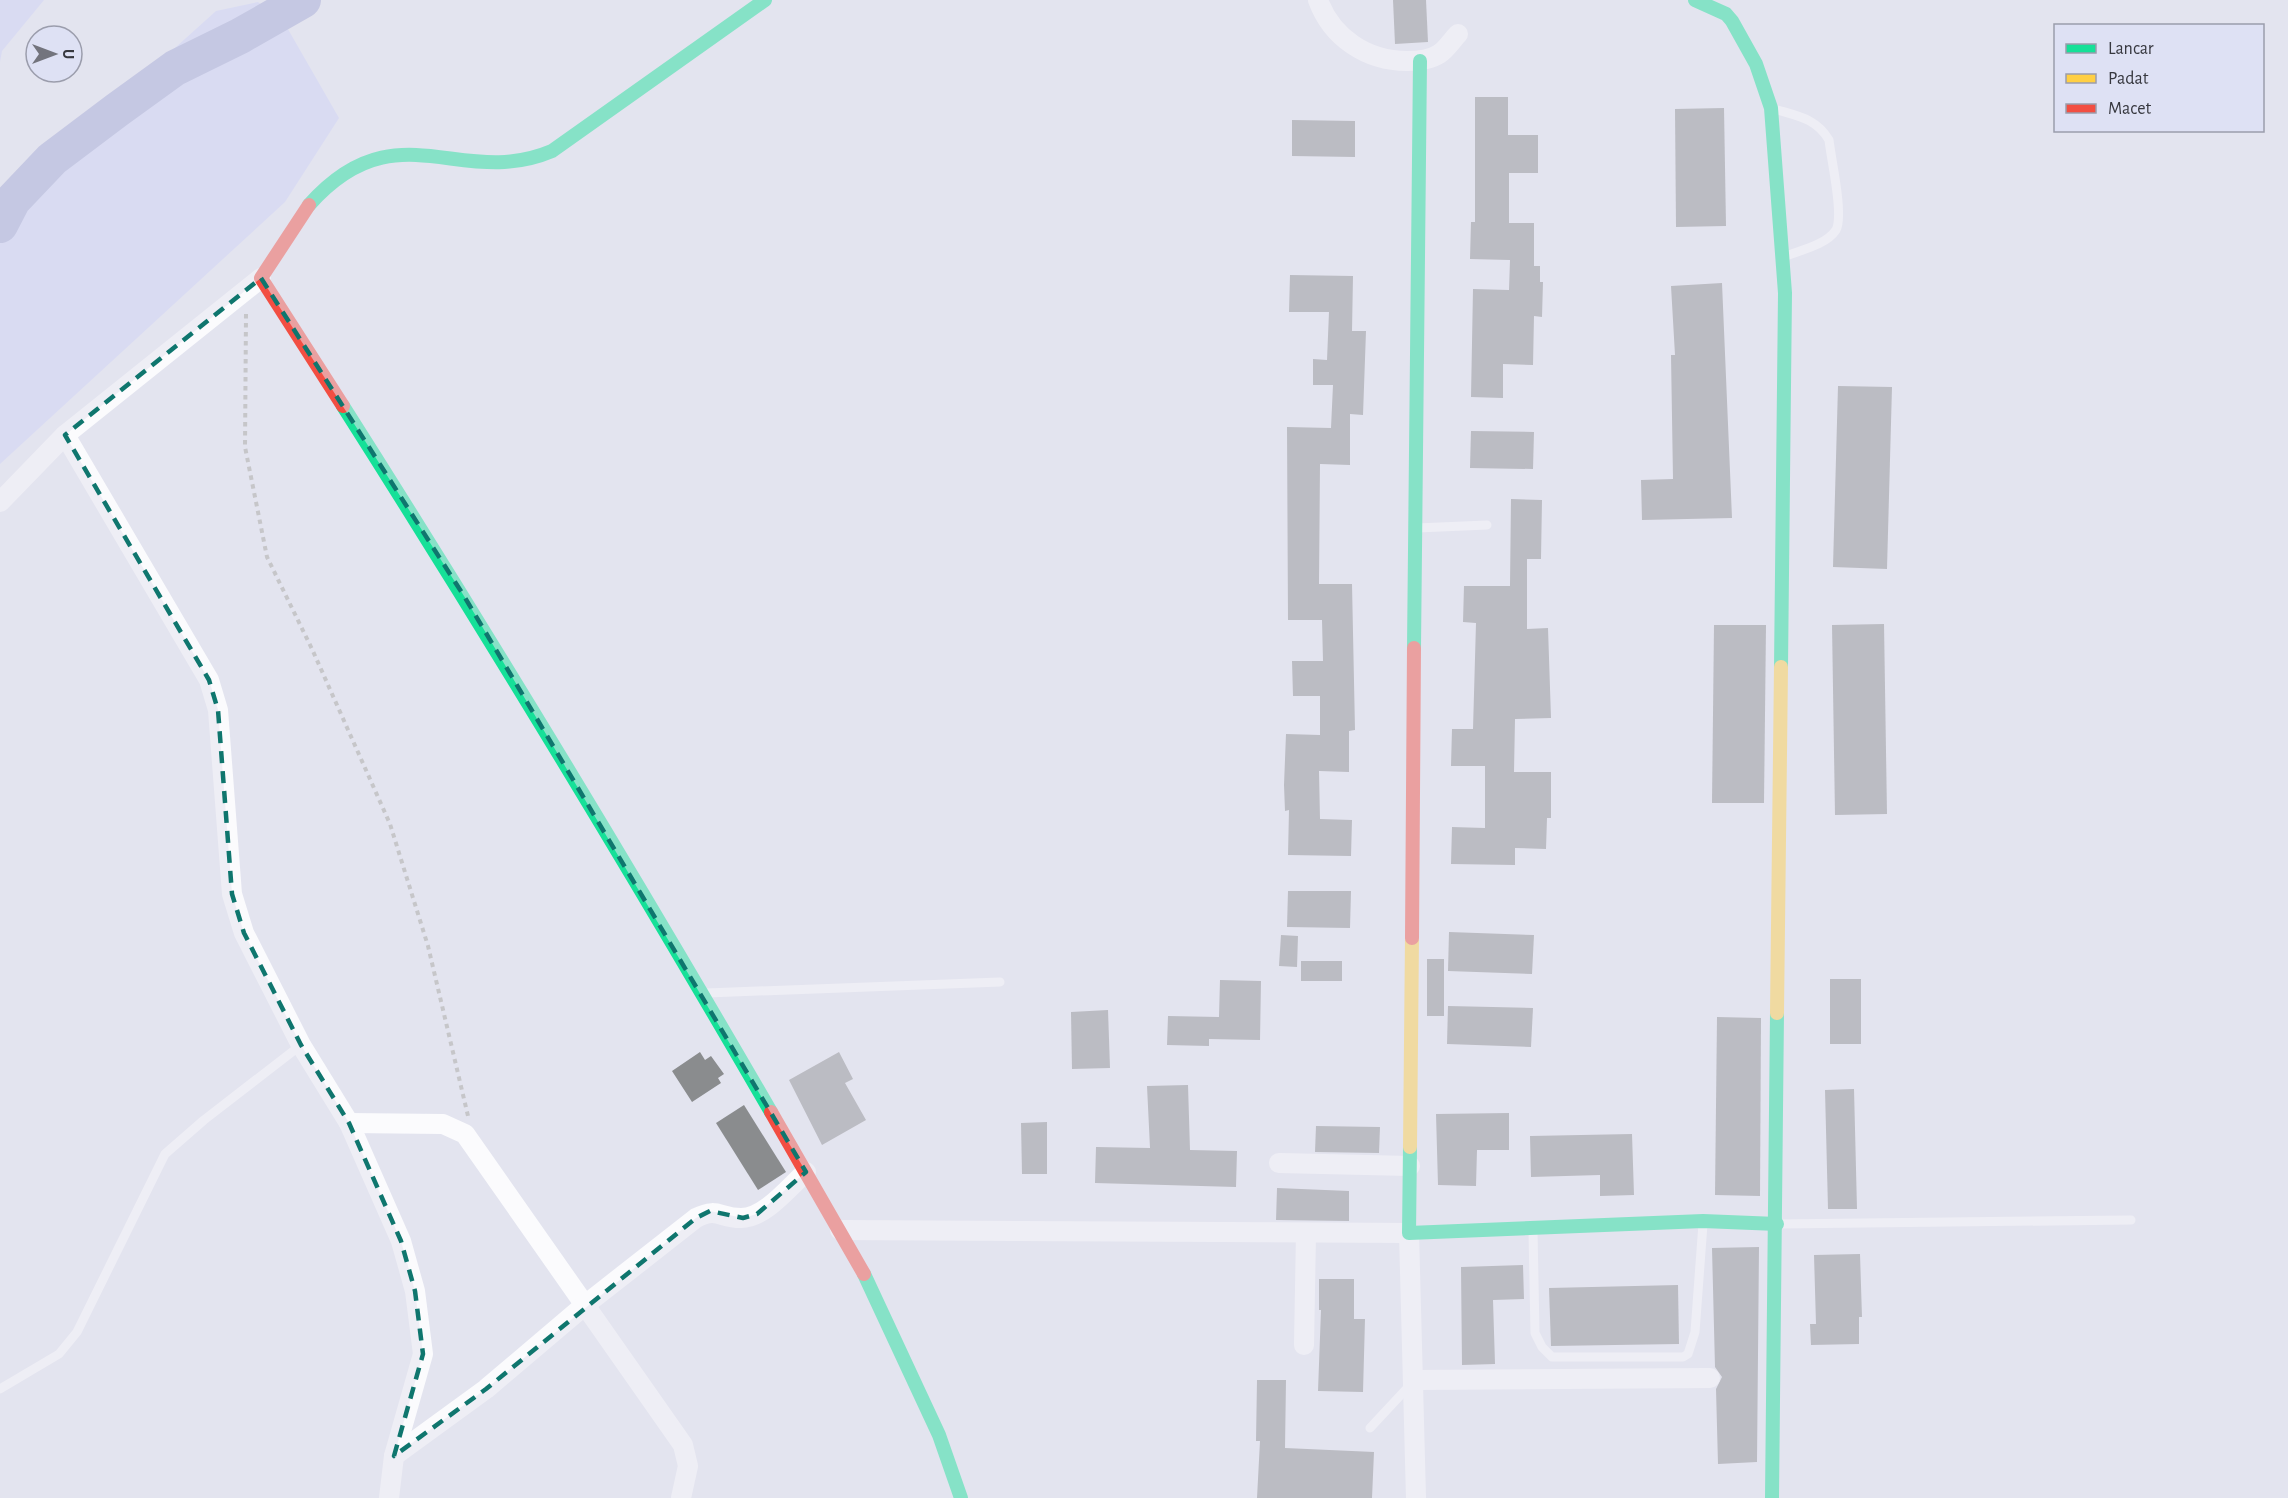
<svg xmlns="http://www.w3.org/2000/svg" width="2288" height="1498" viewBox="0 0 2288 1498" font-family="'Alegreya Sans',sans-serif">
<rect width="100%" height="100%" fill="#e3e4ef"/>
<g fill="#ccd1f7">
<path d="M0 0H44L2 51 0 62Z"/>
<path d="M258 2 285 24 339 118 285 202 0 464V235L28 185 95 117 139 99 166 56 216 11Z"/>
</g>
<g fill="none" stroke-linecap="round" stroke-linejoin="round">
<path stroke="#a1a7d4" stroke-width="36" d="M0 225 13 200 52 159 117 110 175 68 240 36 303 0"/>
</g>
<g fill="#8a8c8e">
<path d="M1393 0H1426L1428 42 1395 44Z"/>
<path d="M1475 97H1508V135H1538V173H1509V223H1534V266H1540V282H1543L1542 317 1534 316 1533 365 1503 364V398L1471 397 1473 289 1509 290 1510 260 1470 259 1471 222H1475Z"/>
<path d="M1724 108 1726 226 1676 227 1675 109Z"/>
<path d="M1292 120 1355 121V157L1292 156Z"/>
<path d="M1290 275 1353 276 1352 331H1366L1363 415 1350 414V465L1320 464 1319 584H1352L1355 730 1349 731V772L1319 771 1320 819 1352 820 1351 856 1288 855 1289 810 1285 811 1284 785 1286 734 1320 735V696H1293L1292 661H1323L1322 620H1288L1287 427 1331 428 1333 385H1313V359L1327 360 1329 312H1289Z"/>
<path d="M1722 283 1732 518 1642 520 1641 480 1673 479 1671 355H1675L1671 286Z"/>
<path d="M1838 386 1892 387 1887 569 1833 567Z"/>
<path d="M1471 431 1534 432 1533 469 1470 468Z"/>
<path d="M1511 499 1542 500 1541 559H1527V629L1548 628 1551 718 1515 719 1514 772H1551V818H1547L1546 849 1515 848V865L1451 864 1452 827 1485 828V766H1451L1452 729H1473L1476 623 1463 622 1464 586H1510Z"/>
<path d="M1884 624 1887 814 1835 815 1832 625Z"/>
<path d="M1714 625H1766L1764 803H1712Z"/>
<path d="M1288 891H1351L1350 928 1287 927Z"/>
<path d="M1449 932 1534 935 1532 974 1448 971Z"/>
<path d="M1281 935 1298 936 1297 967 1279 966Z"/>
<rect x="1427" y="959" width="17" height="57"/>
<rect x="1301" y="961" width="41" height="20"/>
<rect x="1830" y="979" width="31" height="65"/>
<path d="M1220 980 1261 981 1260 1040 1209 1039V1046L1167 1045 1168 1016 1219 1017Z"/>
<path d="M1448 1006 1533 1008 1531 1047 1447 1044Z"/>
<path d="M1108 1010 1110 1068 1072 1069 1071 1012Z"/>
<path d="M1717 1017 1761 1018 1760 1196 1715 1195Z"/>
<path d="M700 1052 705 1060 711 1056 724 1074 718 1078 721 1083 692 1102 672 1071Z"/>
<path d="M839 1052 853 1079 845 1083 866 1120 822 1145 789 1080Z"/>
<path d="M1188 1085 1190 1150 1237 1151 1236 1187 1095 1183 1096 1147 1150 1148 1147 1086Z"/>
<path d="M1854 1089 1857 1209H1828L1825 1090Z"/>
<path d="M744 1105 786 1172 758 1190 716 1123Z"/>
<path d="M1509 1113V1150H1477L1476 1186 1438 1185 1436 1114Z"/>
<path d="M1047 1122V1174H1022L1021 1123Z"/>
<path d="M1316 1126 1380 1127 1379 1153 1315 1152Z"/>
<path d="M1632 1134 1634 1195 1600 1196V1175L1531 1177 1530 1136Z"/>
<path d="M1277 1188 1349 1191V1221L1276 1220Z"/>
<path d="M1759 1247 1757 1462 1718 1464 1716 1389 1722 1377 1715 1367 1712 1248Z"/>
<path d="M1860 1254 1862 1317H1859V1344L1811 1345 1810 1324H1816L1814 1255Z"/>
<path d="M1523 1265 1524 1299 1493 1300 1495 1364 1462 1365 1461 1267Z"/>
<path d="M1319 1279H1354V1319H1365L1363 1392 1318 1391 1321 1310H1319Z"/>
<path d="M1678 1285 1679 1344 1551 1346 1549 1288Z"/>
<path d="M1257 1380H1286L1285 1448 1374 1452 1372 1498H1257L1260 1441H1256Z"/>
</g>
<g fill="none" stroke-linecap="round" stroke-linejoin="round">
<path stroke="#c6c6c9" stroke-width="4" stroke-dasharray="4.5 4.5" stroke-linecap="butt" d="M246 314 245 447 267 557 312 649 390 824 428 946 468 1116"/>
<g stroke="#fbfbfd" stroke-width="9">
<path d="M1774 109C1797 116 1816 118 1829 140 1831 159 1844 215 1836 230 1826 245 1801 250 1786 256"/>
<path d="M1417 528 1487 525"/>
<path d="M707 993 1000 982"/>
<path d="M1779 1224 2131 1220"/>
<path d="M1533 1231 1535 1333 1542 1347 1552 1357H1683L1688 1354 1695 1332 1703 1224"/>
<path d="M0 1389 59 1354 77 1332 165 1154 204 1120 301 1045"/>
<path d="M1370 1428 1411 1384"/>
</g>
<g stroke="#fbfbfd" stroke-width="20">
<path d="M1318 0C1332 38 1367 61 1407 61 1417 61 1430 60 1439 54 1446 50 1452 40 1458 34"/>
<path d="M65 435 209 680 218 710 232 894 244 933 301 1045 349 1123 401 1241 415 1291 423 1354 394 1456 389 1498"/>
<path d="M0 502 65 435 261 278"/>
<path d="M349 1123 443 1124 465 1134 683 1445 688 1466 681 1498"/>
<path d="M1279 1163 1410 1166"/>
<path d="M840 1230 1409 1233 1416 1498"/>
<path d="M1304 1345 1306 1233"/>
<path d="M1415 1380 1710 1378"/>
<path d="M394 1456 486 1389 585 1305 696 1218C718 1207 719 1218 741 1218 765 1218 789 1187 806 1172"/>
</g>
<g stroke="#16e098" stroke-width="14">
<path d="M1695 0 1726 14 1732 21 1756 64 1771 108 1785 293 1781 667"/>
<path d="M309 205C396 107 460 190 552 151L765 0"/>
<path d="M343 406C491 639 633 874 771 1112"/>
<path d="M1414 648 1420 61"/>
<path d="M1410 1147 1409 1233 1703 1221 1777 1224"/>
<path d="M864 1274 939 1435 961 1498"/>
<path d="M1772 1498 1777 1013"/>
</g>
<g stroke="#ffcf43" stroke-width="14">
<path d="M1777 1013 1781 667"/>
<path d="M1410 1147 1412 938"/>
</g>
<g stroke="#f24e42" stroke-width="14">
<path d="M309 205 261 278 343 406"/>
<path d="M1412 938 1414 648"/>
<path d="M771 1112 864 1274"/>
</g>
</g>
<path d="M0 0H2288V1498H0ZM261 278 464 596 806 1172 757 1214 743 1218 710 1211 696 1218 486 1389 394 1456 423 1354 415 1291 401 1241 349 1123 301 1045 244 933 232 894 218 710 209 680 65 435Z" fill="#e3e4ef" fill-opacity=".55" fill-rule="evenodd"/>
<path fill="none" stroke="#0f766e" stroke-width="4.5" stroke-dasharray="12 8" stroke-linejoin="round" d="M261 278 464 596 806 1172 757 1214 743 1218 710 1211 696 1218 486 1389 394 1456 423 1354 415 1291 401 1241 349 1123 301 1045 244 933 232 894 218 710 209 680 65 435Z"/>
<rect x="2054" y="24" width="210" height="108" fill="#dee1f4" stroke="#9b9dac" stroke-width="1.5"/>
<rect x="2066" y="44" width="30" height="9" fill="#16e098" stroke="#9b9dac" stroke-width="1.5"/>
<text x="2108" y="54" font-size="18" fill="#37383f">Lancar</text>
<rect x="2066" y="74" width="30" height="9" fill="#ffcf43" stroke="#9b9dac" stroke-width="1.5"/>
<text x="2108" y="84" font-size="18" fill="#37383f">Padat</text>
<rect x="2066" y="104" width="30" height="9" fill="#f24e42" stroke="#9b9dac" stroke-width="1.5"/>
<text x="2108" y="114" font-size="18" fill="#37383f">Macet</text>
<g transform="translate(54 54) rotate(90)"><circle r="28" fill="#dee1f4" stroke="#9b9dac" stroke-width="1.5"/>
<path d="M0-4.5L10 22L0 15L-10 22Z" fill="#73747d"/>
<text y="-9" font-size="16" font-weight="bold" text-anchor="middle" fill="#37383f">U</text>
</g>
</svg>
